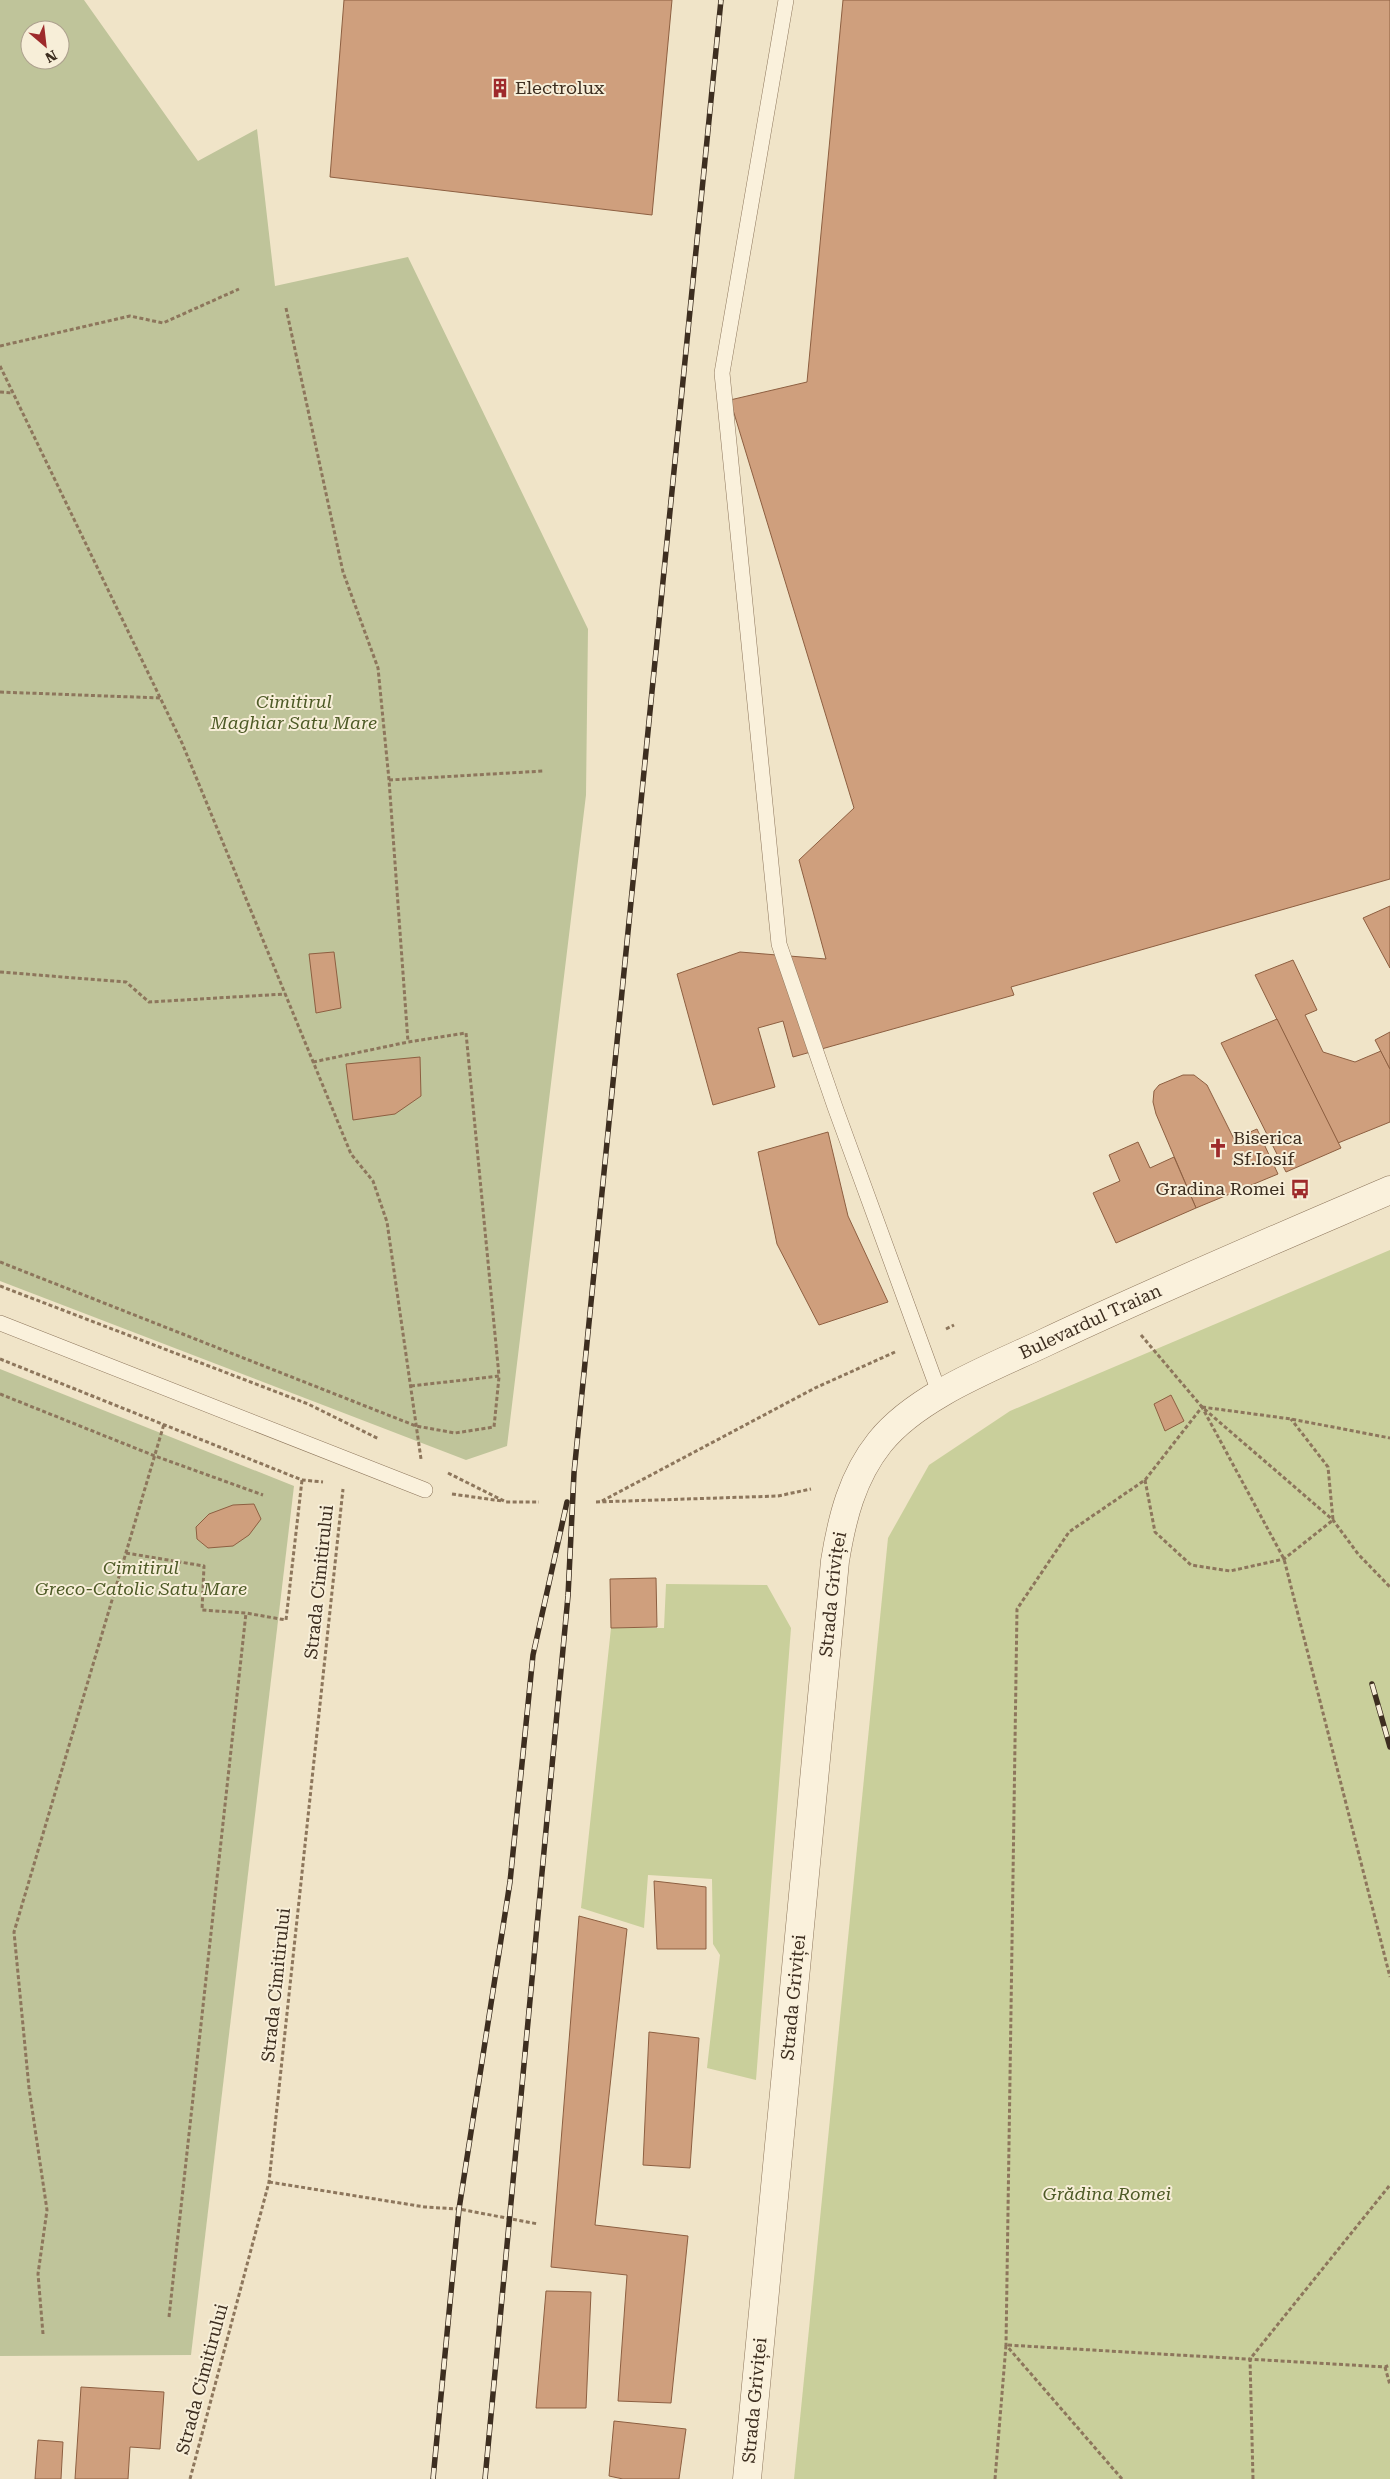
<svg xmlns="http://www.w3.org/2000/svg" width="1390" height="2479" viewBox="0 0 1390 2479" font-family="'Roboto Serif',serif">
<rect width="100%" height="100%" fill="#f0e4c8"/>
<g fill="#c9cf9b">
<path d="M1390 1250V2479H794L888 1538 929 1465 1010 1411Z"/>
<path d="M666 1584 767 1585 791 1628 756 2080 707 2068 720 1955 713 1944 712 1879 648 1875 644 1928 581 1908 611 1628H664Z"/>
</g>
<g fill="#bfc49a" fill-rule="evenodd">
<path d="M0 0H84L198 161 257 129 275 286 408 257 588 629 586 795 507 1446 466 1460 0 1281ZM30 30H60V60H30Z"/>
<path d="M0 1369 294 1486 191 2355 0 2356Z"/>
</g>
<g fill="#cf9f7d" stroke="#8d5f41">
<path d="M344 0H672L652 215 330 177Z"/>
<path d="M843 0H1390V879L1011 987 1014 995 793 1057 783 1021 758 1028 775 1087 713 1105 677 974 740 952 826 959 799 860 854 808 730 400 807 382Z"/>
<path d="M1390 906V968L1363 918Z"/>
<path d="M334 952 341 1008 316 1013 309 954Z"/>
<path d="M1293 960 1317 1010 1305 1015 1323 1052 1355 1062 1381 1051 1390 1069V1122L1338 1143 1255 975Z"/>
<path d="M1277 1019 1341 1148 1286 1172 1221 1043Z"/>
<path d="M1390 1032V1069L1375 1040Z"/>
<path d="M420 1057 421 1096 395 1114 353 1120 346 1064Z"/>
<path d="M1183 1075H1194L1207 1085 1234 1139 1257 1129 1278 1174 1196 1208 1156 1114 1153 1102 1154 1091 1159 1085Z"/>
<path d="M828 1132 848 1216 888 1302 819 1325 777 1244 758 1152Z"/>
<path d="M1138 1142 1150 1168 1174 1157 1196 1208 1116 1243 1093 1193 1120 1181 1109 1155Z"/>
<path d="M1171 1395 1184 1421 1165 1431 1154 1404Z"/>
<path d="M254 1504 261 1519 249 1535 233 1546 208 1548 197 1539 196 1527 209 1514 233 1505Z"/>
<path d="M656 1578 657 1627 611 1628 610 1579Z"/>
<path d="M654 1881 706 1887V1949H657Z"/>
<path d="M579 1916 627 1929 595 2225 688 2236 671 2403 618 2401 627 2275 551 2267Z"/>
<path d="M649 2032 699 2038 690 2168 643 2165Z"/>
<path d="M546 2291 591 2292 586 2408H536Z"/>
<path d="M81 2387 164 2392 160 2449 130 2447 128 2479H75Z"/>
<path d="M614 2421 686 2429 679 2479H623L609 2476Z"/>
<path d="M38 2440 63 2442 61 2479H35Z"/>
</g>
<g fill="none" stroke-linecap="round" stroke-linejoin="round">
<defs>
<g id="service">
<path d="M786 0 722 373 779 944 835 1107 940 1395"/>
<path d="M0 1323 425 1490"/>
</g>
<g id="tertiary">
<path id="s1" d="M747 2479 835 1561C842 1518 852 1477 880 1442 917 1396 991 1368 1044 1343 1158 1289 1274 1240 1390 1190"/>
</g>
</defs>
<use href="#service" stroke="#8d765c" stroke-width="16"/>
<use href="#tertiary" stroke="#8d765c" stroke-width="29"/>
<g stroke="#8d765c" stroke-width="3" stroke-dasharray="4 2.5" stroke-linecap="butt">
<path d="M286 308 343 572 378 668 389 780 408 1042"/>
<path d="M0 346 130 316 163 323 239 289"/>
<path d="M0 366 182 743 351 1154 373 1181 387 1222 421 1459"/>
<path d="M0 392 12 393"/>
<path d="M0 692 160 698"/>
<path d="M389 780 544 771"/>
<path d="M0 972 126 982 149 1002 285 994"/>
<path d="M313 1062 408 1042 466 1033 499 1376 411 1386"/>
<path d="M0 1262 416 1426 455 1433 494 1427 499 1377"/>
<path d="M0 1286 308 1404 379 1439"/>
<path d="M946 1329 954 1325"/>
<path d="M1141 1335 1202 1407 1333 1520 1358 1554 1390 1587"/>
<path d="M0 1359 302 1480 323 1482"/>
<path d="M0 1394 155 1456 263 1495"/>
<path d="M1202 1407 1291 1419 1390 1438"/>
<path d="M448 1473 506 1502H539"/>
<path d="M1145 1480 1155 1532 1191 1565 1230 1571 1284 1559 1333 1520 1328 1467 1291 1419"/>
<path d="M452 1494 502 1501"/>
<path d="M602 1501 815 1388 895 1352"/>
<path d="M596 1502 778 1496 811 1489"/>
<path d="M126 1553 204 1566 202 1610 246 1613 286 1620 302 1480"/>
<path d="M269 2182 425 2207 459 2209 538 2224"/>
<path d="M169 2317 246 1613"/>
<path d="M43 2334 38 2274 47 2210 29 2088 14 1932 164 1424"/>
<path d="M1385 2367 1390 2385"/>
<path d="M190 2479 269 2182 343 1489"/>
<path d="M995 2479 1006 2345 1385 2367 1390 2365"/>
<path d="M1122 2479 1006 2345 1017 1609 1069 1532 1145 1480 1202 1407 1284 1559 1390 1977"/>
<path d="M1253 2479 1250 2359 1390 2185"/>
</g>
<use href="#service" stroke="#faf1dc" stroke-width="15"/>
<use href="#tertiary" stroke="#faf1dc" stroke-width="28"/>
<defs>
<g id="rail">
<path d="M1372 1684 1390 1747"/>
<path d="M433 2479 459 2209 510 1882 533 1655 567 1502"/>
<path d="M485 2479 568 1596 574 1473 721 0"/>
</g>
</defs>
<use href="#rail" stroke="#3d2e20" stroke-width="5.5"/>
<use href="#rail" stroke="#f7eed8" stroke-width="4" stroke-dasharray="11" stroke-linecap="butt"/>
</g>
<defs>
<symbol id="building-bare" viewBox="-9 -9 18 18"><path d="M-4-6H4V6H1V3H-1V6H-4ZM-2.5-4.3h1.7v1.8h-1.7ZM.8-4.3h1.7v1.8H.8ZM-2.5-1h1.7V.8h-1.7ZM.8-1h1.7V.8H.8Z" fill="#9e2a2b" stroke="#f7eed8" stroke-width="2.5" paint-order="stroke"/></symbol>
<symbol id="church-bare" viewBox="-9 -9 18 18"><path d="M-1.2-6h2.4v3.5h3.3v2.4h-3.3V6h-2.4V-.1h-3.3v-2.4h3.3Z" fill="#9e2a2b" stroke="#f7eed8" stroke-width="2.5" paint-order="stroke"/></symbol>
<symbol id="bus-bare" viewBox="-9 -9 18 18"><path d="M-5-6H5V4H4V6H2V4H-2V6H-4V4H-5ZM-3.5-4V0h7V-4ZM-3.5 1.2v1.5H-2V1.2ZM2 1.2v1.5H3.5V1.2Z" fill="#9e2a2b" stroke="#f7eed8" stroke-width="2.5" paint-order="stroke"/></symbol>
</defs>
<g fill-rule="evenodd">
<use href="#building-bare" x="486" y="74" width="28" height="28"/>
<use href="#church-bare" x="1204" y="1134" width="28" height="28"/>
<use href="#bus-bare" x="1286" y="1175" width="28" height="28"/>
</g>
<g text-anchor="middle" stroke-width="4" stroke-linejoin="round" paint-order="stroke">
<g font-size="18" fill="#3d2e20" stroke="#f7eed8" text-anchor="start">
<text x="515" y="94">Electrolux</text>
<text x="1233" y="1144">Biserica<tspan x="1233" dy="21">Sf.Iosif</tspan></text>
<text x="1285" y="1195" text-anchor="end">Gradina Romei</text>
</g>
<g font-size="18" font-style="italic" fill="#4d5a26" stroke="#f7eed8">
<text x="294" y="708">Cimitirul<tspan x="294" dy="21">Maghiar Satu Mare</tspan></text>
<text x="141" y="1574">Cimitirul<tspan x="141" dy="21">Greco-Catolic Satu Mare</tspan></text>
<text x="1107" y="2200">Grădina Romei</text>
</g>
<g font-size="18" fill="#3d2e20" stroke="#f7eed8">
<text dy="6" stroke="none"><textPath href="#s1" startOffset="1295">Bulevardul Traian</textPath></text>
<text transform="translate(319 1582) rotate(-84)" y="6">Strada Cimitirului</text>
<text dy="6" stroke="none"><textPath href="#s1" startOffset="889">Strada Griviței</textPath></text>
<text transform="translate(276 1985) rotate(-84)" y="6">Strada Cimitirului</text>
<text dy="6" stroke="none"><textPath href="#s1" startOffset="484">Strada Griviței</textPath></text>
<text transform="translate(202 2379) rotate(-75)" y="6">Strada Cimitirului</text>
<text dy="6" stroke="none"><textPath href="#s1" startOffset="79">Strada Griviței</textPath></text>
</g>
</g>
<g transform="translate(45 45) rotate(152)"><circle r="24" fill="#f7eed8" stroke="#ada18e"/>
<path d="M0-4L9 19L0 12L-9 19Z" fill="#9e2a2b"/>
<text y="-8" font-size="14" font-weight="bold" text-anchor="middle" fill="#3d2e20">N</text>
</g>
</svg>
